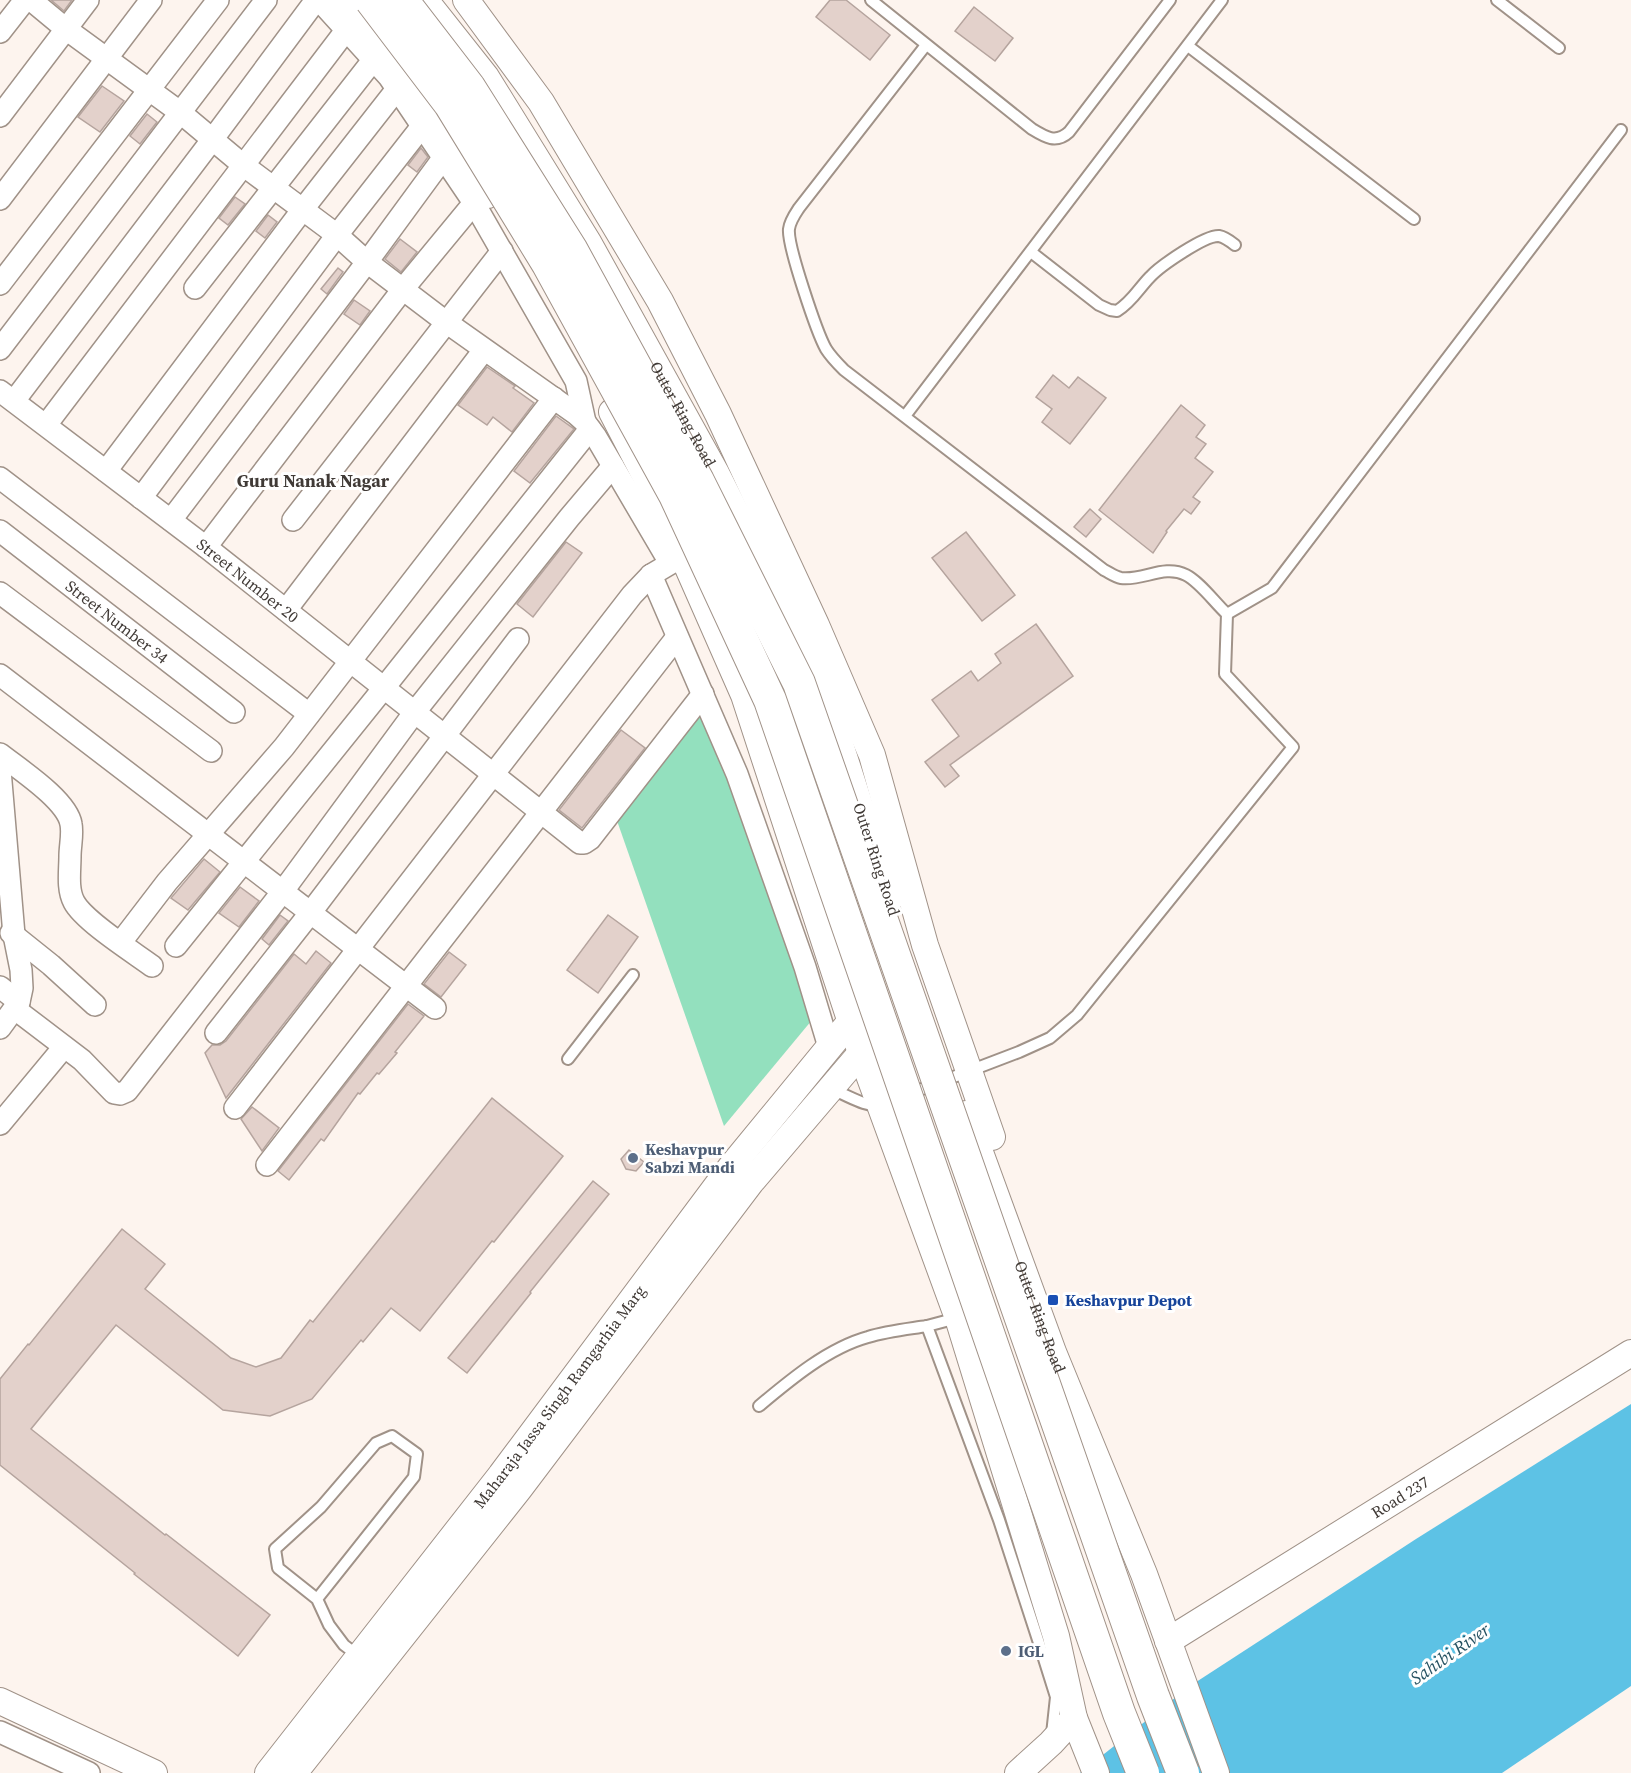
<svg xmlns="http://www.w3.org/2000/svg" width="1631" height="1773" viewBox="0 0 1631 1773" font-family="'Source Serif 4',serif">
<rect width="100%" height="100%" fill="#fdf4ee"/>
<path fill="#93e0be" d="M706 708 812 1020 724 1126 615 815Z"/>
<path fill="#5dc2e5" d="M1631 1404V1686L1502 1773H1080L1190 1686 1416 1539Z"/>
<g fill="#e3d1cb" stroke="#b5a49e" stroke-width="1.5">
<path d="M51 0H72L64 11Z"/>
<path d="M830 0H846L890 35 870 60 816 17Z"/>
<path d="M974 7 1013 38 995 61 955 31Z"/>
<path d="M102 86 124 101 100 132 78 117Z"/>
<path d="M147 114 157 122 140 144 130 136Z"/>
<path d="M421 148 428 157 417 172 408 165Z"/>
<path d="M235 197 245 204 228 225 219 218Z"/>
<path d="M268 215 277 222 265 238 256 231Z"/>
<path d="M400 239 417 252 401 272 385 259Z"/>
<path d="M338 268 343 272 327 294 321 289Z"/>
<path d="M354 300 370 311 360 325 344 314Z"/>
<path d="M487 367 515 386 513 388 534 403 512 432 493 417 487 425 458 405Z"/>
<path d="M1053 375 1069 388 1078 377 1106 398 1070 444 1042 422 1052 409 1036 397Z"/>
<path d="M1181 405 1205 425 1196 437 1206 444 1195 458 1213 472 1193 497 1200 502 1191 514 1184 509 1166 531 1167 532 1153 553 1099 510Z"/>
<path d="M556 416 574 429 530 483 514 471Z"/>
<path d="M1090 509 1101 519 1086 537 1074 527Z"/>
<path d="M966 532 1015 595 982 621 932 558Z"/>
<path d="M566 542 582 553 533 617 517 604Z"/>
<path d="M1036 624 1073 676 950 765 959 776 945 787 925 762 959 736 932 700 971 671 978 681 1001 663 995 654Z"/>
<path d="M621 730 645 748 582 828 559 810Z"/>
<path d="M204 859 220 872 188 910 171 898Z"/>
<path d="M240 887 259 901 239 927 219 913Z"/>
<path d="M280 915 288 921 269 945 262 939Z"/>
<path d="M608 915 638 937 598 993 567 970Z"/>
<path d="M316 951 331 963 226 1098 205 1053 212 1045H220L226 1041 294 954 306 964Z"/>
<path d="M449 952 466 965 441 997 424 984Z"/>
<path d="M408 1004 424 1016 395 1052 397 1053 379 1074 377 1073 360 1094 358 1093 324 1141 321 1139 289 1180 278 1171Z"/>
<path d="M492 1098 563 1156 494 1242 492 1241 420 1331 391 1308 363 1342 361 1340 312 1399 270 1416 223 1410 116 1325 31 1429 165 1535 166 1534 270 1615 238 1656 134 1574 135 1573 0 1465V1379L28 1344 29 1345 122 1229 165 1264 145 1289 231 1358 256 1367 281 1358 310 1320 313 1322Z"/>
<path d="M252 1107 279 1128 262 1151 241 1119Z"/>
<path d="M629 1150 644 1162 636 1171 626 1169 621 1159Z"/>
<path d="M593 1181 609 1194 530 1292 531 1293 467 1373 448 1358Z"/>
</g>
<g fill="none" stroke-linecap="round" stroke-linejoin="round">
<defs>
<g id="service">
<path d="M871 0 1032 129C1045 137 1056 144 1069 132L1170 0"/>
<path d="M1497 0 1559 48"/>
<path d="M1188 46 1414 219"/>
<path d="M1031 252 1099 305 1110 310 1117 311C1132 302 1139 288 1150 277 1160 266 1205 235 1219 236 1225 237 1230 241 1235 245"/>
<path d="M905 416 1222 0"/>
<path d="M1227 614 1272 588 1621 130"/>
<path d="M568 1059 633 975"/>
<path d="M830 1089C847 1094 863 1107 880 1105"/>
<path d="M909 1094 1019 1052 1050 1038 1077 1015 1293 747 1225 674 1227 614C1215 603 1200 582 1186 575 1164 564 1143 581 1121 578 1115 577 1110 573 1104 570L844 370C837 363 831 357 826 349 817 333 787 245 789 229 790 221 795 214 799 208L926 45"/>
<path d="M957 1318 927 1326 999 1520 1040 1646 1056 1697 1052 1734"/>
<path d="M759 1406C790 1380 828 1348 868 1337 887 1331 908 1329 927 1326"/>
<path d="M317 1599 414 1477 417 1454 392 1436 376 1443 321 1507 275 1549 278 1568 317 1599 329 1625 344 1645 360 1657"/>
</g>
<g id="minor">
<path d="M31 0 66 29 181 113 243 165 337 235 367 262 446 322 576 414 585 422 596 437 670 563"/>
<path d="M319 0 389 77 474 203 576 381 585 422"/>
<path d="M0 32 25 0"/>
<path d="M0 116 88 0"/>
<path d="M0 199 151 0"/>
<path d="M0 284 218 0"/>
<path d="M195 288 374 59"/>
<path d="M0 349 266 0"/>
<path id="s1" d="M0 391 206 547 580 843H584L590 839 703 694"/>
<path d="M14 401 212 140 316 0"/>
<path d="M46 425 347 29"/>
<path d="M106 471 303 209 397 89"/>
<path d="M0 478 309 714"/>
<path d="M141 498 337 235 423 125"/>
<path d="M171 520 367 262 444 157"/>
<path d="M293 520 502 251"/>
<path id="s2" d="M0 531 234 712"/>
<path d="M206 547 403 289 474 203"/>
<path d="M651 575 737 774 805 967 829 1047"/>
<path d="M0 593 211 751"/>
<path d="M286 610 484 350"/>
<path d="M0 675 435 1008"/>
<path d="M0 754C19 769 67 800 71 824 73 834 70 846 70 856 70 871 67 889 74 902 84 921 133 952 152 966"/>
<path d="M0 770 14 935 21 970 22 988 19 1002 0 1028"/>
<path d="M11 933 51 965 95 1005"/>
<path d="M121 942 167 882 284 747 554 398"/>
<path d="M176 946 383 689 590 429"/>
<path d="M0 987 19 1002"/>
<path d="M15 1009 82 1060 114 1093 120 1094 127 1091 283 891 414 713 569 518 613 466"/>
<path d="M216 1033 311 912 518 639"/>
<path d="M235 1108 632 595 651 575 683 556"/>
<path d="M0 1124 64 1047"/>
<path d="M267 1165 677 637"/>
<path d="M0 1732 89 1773"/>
</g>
<g id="tertiary">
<path d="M345 0 384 42 471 168 488 195"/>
<path id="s3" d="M425 0 486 77 588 242 716 473 817 673 890 899"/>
<path d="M466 0 541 102 660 301 718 414 816 625 872 755 925 945 992 1137"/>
<path d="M612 412 660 504 744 695 861 1053 958 1318 1056 1636 1074 1718 1096 1773"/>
<path id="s4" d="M966 1114 1053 1352 1144 1574 1216 1773"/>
<path id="s5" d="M1168 1641 1631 1353"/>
<path d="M0 1701 154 1773"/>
<path id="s6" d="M268 1773 501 1475 731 1167 850 1022"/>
<path d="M294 1773 519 1489 751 1182 861 1053"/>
<path d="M1018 1773 1051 1743 1074 1718"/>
</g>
</defs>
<use href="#service" stroke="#a09288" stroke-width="14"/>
<use href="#minor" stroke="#a09288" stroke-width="24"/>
<use href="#tertiary" stroke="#a09288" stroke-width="28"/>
<use href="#service" stroke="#fff" stroke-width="10"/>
<use href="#minor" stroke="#fff" stroke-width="21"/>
<use href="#tertiary" stroke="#fff" stroke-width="26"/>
<defs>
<g id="primary-bridge">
<path d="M371 0 450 104 548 264 675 495 770 700 1119 1713 1143 1773"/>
<path d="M402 0 469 87 571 249 698 481 799 683 1153 1696 1183 1773"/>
</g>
</defs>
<use href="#primary-bridge" stroke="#a09288" stroke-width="34" stroke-linecap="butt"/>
<use href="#primary-bridge" stroke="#fff" stroke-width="32"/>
</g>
<g fill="#5c6f8a" stroke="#fff" stroke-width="2">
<circle cx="633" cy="1158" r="6"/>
<circle cx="1006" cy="1651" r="6"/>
</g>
<rect fill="#1a4fb4" stroke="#fff" stroke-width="2" x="1047" y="1294" width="12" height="12" rx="3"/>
<g text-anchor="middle" stroke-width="6" stroke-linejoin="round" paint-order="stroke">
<g font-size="16" fill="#403a36" stroke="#fff">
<text dy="6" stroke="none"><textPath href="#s3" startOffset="489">Outer Ring Road</textPath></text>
<text dy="6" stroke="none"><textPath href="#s1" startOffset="312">Street Number 20</textPath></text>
<text dy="6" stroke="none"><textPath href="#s2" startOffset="148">Street Number 34</textPath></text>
<text transform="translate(877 859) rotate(72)" y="6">Outer Ring Road</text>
<text dy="6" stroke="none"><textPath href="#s4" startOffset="216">Outer Ring Road</textPath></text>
<text dy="6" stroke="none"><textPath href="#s6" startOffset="476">Maharaja Jassa Singh Ramgarhia Marg</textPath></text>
<text dy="6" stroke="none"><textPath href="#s5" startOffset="273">Road 237</textPath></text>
</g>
<g font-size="16" font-weight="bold" fill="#4e5e75" stroke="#fff" text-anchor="start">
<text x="645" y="1155">Keshavpur<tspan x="645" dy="18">Sabzi Mandi</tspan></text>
<text x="1018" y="1657">IGL</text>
</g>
<g font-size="16" font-weight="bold" fill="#164399" stroke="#fff" text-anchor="start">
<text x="1065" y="1306">Keshavpur Depot</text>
</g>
<g font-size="18" font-weight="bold" fill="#403a36" stroke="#fff">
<text x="313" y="487">Guru Nanak Nagar</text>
</g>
<g font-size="18" font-style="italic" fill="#285363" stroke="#fff">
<text transform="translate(1450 1654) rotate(-35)" y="6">Sahibi River</text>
</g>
</g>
</svg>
